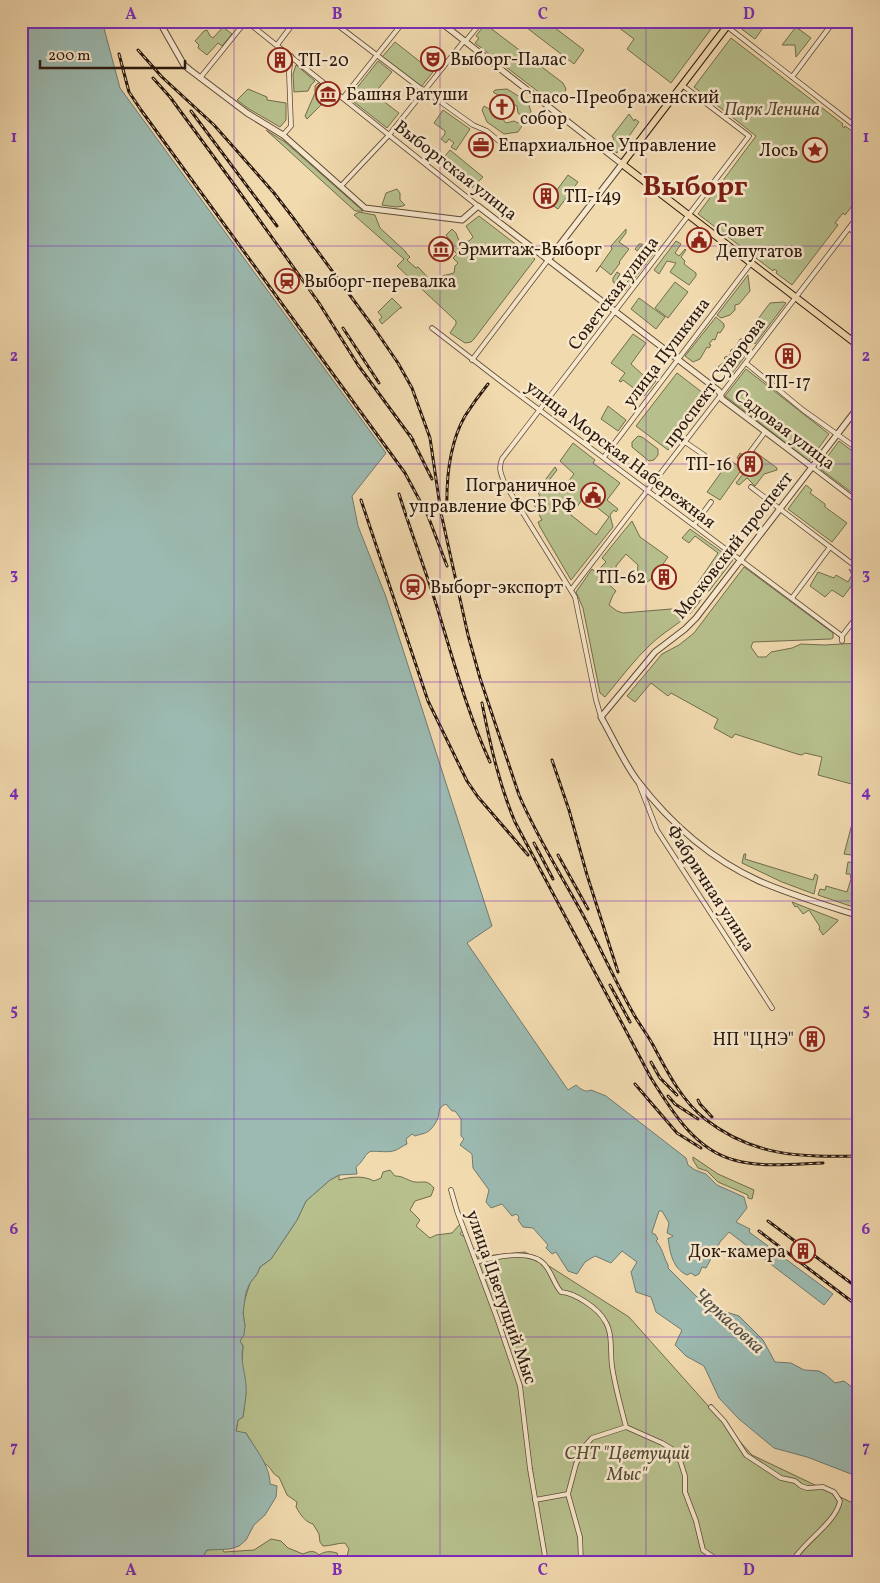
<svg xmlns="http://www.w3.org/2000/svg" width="880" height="1583" viewBox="0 0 880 1583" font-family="Vollkorn,serif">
<rect width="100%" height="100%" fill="#f2daaf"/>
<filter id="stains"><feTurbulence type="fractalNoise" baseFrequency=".004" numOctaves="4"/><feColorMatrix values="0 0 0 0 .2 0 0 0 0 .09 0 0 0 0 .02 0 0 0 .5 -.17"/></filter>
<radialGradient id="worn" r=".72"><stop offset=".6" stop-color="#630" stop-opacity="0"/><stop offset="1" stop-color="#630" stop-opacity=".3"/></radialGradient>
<g fill="#b7c08d" stroke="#716c4e" fill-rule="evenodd">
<path d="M518 21H527L534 27 539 21H546L584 50 574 64Z"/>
<path d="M610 21H709L714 25 671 83 627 49 634 39Z"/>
<path d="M744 21H768L755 39 739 27Z"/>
<path d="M485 24 563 83 566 89 564 94 559 98 553 95 549 100 475 43 479 38 476 36Z"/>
<path d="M223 27 232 34 222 46 218 43 207 55 198 48 199 45 195 41 204 31 207 30 210 36 213 38Z"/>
<path d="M796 27 811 38 796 57 795 45H782Z"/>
<path d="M731 38 843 124 842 126 844 128 845 126 859 136V197L845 215 843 213 835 223 838 225 792 285 776 273 777 271 774 269 773 271 698 214 756 136 694 87Z"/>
<path d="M395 42 433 72 421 87 382 57Z"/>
<path d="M378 61 392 72 374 94 399 113 387 128 349 98Z"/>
<path d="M296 65 315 81 311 85 308 91 294 92 293 74Z"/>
<path d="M318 83 324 88 318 98 324 102 307 119 305 116 315 93V86Z"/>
<path d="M248 89 267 97V100L286 103V120L280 127 249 109 237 100Z"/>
<path d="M507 89 528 102 531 112 518 132 504 134 487 122 482 110 484 106 491 110 492 109 503 116 504 121 506 123 514 121 518 123 522 122 523 117 518 113 517 106 513 104 510 106 499 98 500 96 493 92 495 90Z"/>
<path d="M443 110 470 129 456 150 451 147 454 143 449 139 446 143 441 139 445 134V131L434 123Z"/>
<path d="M629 114 634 121 635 119 639 122 617 153 608 146 614 139 612 136Z"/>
<path d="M266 130 285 142 363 211H355Z"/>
<path d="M450 150 483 177 472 188 440 162Z"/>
<path d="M568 175 578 182 558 209 548 202Z"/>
<path d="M397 189 400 193V200L405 205 403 206 396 207 382 205 386 193Z"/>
<path d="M359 212 375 215 380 228 406 252V253L410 257 407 260 416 268 418 267 434 284 442 276 454 273 455 266 458 263 453 258 457 254 451 248 453 245 446 235 452 229 456 233 460 243 469 241 473 237 466 226 479 216 535 259 474 339 471 342 465 343 450 333 456 324V321L397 266 404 259 354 215Z"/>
<path d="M626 229V233L619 242 629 249 619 262 620 263 611 275 600 266 596 272 612 249 611 246Z"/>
<path d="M676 241 681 244 675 253 679 256 685 249 686 250 681 257 685 261 684 264 696 273V276L689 285 670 272 676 263 667 261 659 274 654 270Z"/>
<path d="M639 244H642L654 253 625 291 613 282V278L617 272 620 274 617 279 625 285 649 252 641 246 637 251 635 249Z"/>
<path d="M748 275 750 291 739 304 735 305V310L730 315 721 318 717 315Z"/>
<path d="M675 282 688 292 668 318 655 308Z"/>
<path d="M392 298 402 308H400L382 324 379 320 382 317 378 312Z"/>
<path d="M639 298 665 317 656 329 631 309Z"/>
<path d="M783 302 786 303 755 344 750 340 749 330 755 324 759 323 758 319 770 303Z"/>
<path d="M716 317 724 324V327L720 333 718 332 715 340 713 339 709 344 711 345 709 348 707 347 700 359 693 362 685 356Z"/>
<path d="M633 334 646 343 631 364 644 376 648 374 656 381 644 396 623 380 621 382 619 381 625 373 611 363Z"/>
<path d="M740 339H743L749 344V351L730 376 718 367 726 360 724 358 726 356 728 357 732 352 730 351 732 349 734 350Z"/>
<path d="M746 369 829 434 809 461 725 396Z"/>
<path d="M677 373 708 397 668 450 636 426Z"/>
<path d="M608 406 626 420 618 431 601 419Z"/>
<path d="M638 436 642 437 658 449V455L654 460 649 461 632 447V442Z"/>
<path d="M839 441 859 456V498L819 468Z"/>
<path d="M573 443 595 460 593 463 620 483 607 500 618 509 616 512 614 510 610 515 613 527 571 580 540 527 538 522 542 520 532 501 540 496 537 491 555 467 557 470 547 483 560 493 574 474 560 461ZM584 497 609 517 596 535 571 515Z"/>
<path d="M754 451 777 468V470L764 474 755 486 747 478 739 485 736 483 749 466 737 458 740 453 749 459Z"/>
<path d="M730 460 742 469 720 500 707 492Z"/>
<path d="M806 485 812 490 810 493 825 504V507L847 523 832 542 788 509Z"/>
<path d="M632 521 640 537 668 557 653 578 644 584 637 577 638 565 626 554 616 566V571L611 567 606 572 600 568 606 562 602 558Z"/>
<path d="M690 529 733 560 709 591 705 590 708 589 697 584 718 553 695 536 689 543 682 538Z"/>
<path d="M744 567 833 633V638L831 639 753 642 751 647 758 657H766L771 652 792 648 801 644 824 645 859 643V786L818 775 822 757 805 753 802 755 797 754 735 734 732 738 714 728 718 719 671 693 668 696 651 683 635 702 627 696 662 654 679 645 694 633Z"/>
<path d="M592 569 616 591 613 595 609 605 617 611 623 613 683 608 690 614 697 604 690 598 692 595 703 596C691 619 669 627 651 644 634 660 620 679 605 697L600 693 583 608 576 592Z"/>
<path d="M849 569 859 576 843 597 832 590 825 597 810 586 818 572 834 578 836 575 848 582 852 575Z"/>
<path d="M859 818V856L844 854 852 824Z"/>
<path d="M744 854H746L745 859 813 880 815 874 818 876 814 894 782 882 742 863Z"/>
<path d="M848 862 857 863 856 868H859V876L856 875 855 880 859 881V887L854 886 851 895 854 896 852 903 859 905V909L818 895 820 889 825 890 826 886 847 892 851 879 850 874H846Z"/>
<path d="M792 902 838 920 837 922 823 935 819 929 820 927 809 910 803 914 797 906 795 907Z"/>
<path d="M693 1157 718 1174 754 1190 752 1199 748 1198V1195L718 1182 707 1171 698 1168 693 1160Z"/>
<path d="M390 1170 395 1176C404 1176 408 1181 415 1182 425 1183 426 1179 434 1188L431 1196 415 1201 410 1210 420 1220 416 1226 430 1238 436 1235 452 1233 460 1224 464 1229 460 1234 467 1238 470 1249H475L476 1257 525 1252 549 1266 629 1317 752 1455 859 1506V1562H348L347 1556 349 1549 345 1543C337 1543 331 1546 323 1546L320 1542 319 1534 313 1524C305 1522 300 1514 296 1507L297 1502 287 1495 279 1477C271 1474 272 1467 265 1464L246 1433 236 1432 238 1420 243 1417 246 1393 242 1365 243 1346 240 1341 245 1326 243 1313 244 1302 250 1283 257 1274 260 1267 271 1259 297 1220 306 1201 330 1180 339 1175V1180C350 1177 363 1175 374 1181L381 1178 383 1172Z"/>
<path d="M271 1539 281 1541 288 1548 303 1554C310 1551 314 1550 319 1555 325 1551 330 1551 337 1553L340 1562H204V1555L207 1550 222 1548 224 1552 254 1550Z"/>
</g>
<path fill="#9cbab1" stroke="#6f7a70" d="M21 21H102L120 88 386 453 352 496 358 526 386 597 492 926 467 943 568 1090 576 1085C581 1089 585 1093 591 1090L606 1096 686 1158 688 1165 695 1170 706 1174 717 1185 744 1197 747 1208 736 1222 750 1229 749 1232 833 1294 824 1305 729 1232 720 1242 706 1268 702 1267 699 1274 695 1276 691 1273 687 1275C672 1268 670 1252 668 1238H670L673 1236 667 1233 669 1223 662 1211H659L652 1232 653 1234H655L658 1239 656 1241C663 1249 663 1256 668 1265V1268L697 1297 726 1312 739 1316 763 1340 775 1362 791 1363 804 1370 819 1371 826 1375 835 1383 844 1381 853 1388 859 1406V1477L807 1457 774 1448 739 1419 719 1398 704 1366 686 1356 675 1345 682 1330 656 1312 651 1297 636 1292 631 1272 637 1262 622 1251 611 1263 595 1256 585 1262 577 1274 568 1271 556 1252 552 1254 546 1248 548 1245 533 1228 523 1227 518 1220 519 1217 516 1214 512 1216 502 1204 491 1208 486 1202 489 1190 473 1168 472 1154 460 1145 464 1139 461 1136V1119L455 1111H452L446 1104C436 1108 441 1113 437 1120 436 1123 432 1128 430 1130 426 1134 420 1134 415 1136L412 1134 406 1139 407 1144C402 1146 398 1150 393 1151 386 1153 373 1150 369 1152 364 1156 362 1163 356 1167L357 1174 339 1175 330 1180 306 1201 297 1220 271 1259 260 1267 257 1274 250 1283 246 1292 243 1313 245 1326 244 1335 240 1341 243 1346C240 1361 245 1371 246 1385 247 1396 244 1407 243 1417L238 1420 236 1431 246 1433C255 1449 270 1465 270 1484L277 1486 276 1497 265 1515 254 1525 246 1540 239 1546 230 1549 207 1550 204 1555V1562H21V198L24 197 21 194Z"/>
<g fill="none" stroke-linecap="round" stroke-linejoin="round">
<defs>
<g id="minor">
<path d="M246 21 478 206"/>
<path d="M332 21 420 88 424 90 473 125 487 131 506 147"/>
<path d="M720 21 859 129"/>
<path d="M465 42 482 21"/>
<path d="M277 45 295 21"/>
<path d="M792 77 834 21"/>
<path d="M200 78 246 21"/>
<path d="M343 98 404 21"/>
<path d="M854 125 859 118"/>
<path d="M283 135 291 126 289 73 291 56"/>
<path d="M341 186 389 135 464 41"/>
<path d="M849 228 859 236"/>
<path d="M432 328 498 379 842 636"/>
<path d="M472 360 548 260"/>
<path d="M746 363 803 410 859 450"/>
<path d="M685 442 704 455"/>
<path d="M748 455 765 432"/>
<path d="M604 457 751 263"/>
<path d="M812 467 859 503"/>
<path d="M751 487 859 569"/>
<path d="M694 525 711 502"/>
<path d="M571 590 859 215"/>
<path d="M792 598 830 547"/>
<path d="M842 641V636L859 614"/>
<path d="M601 717 596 700 575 597 505 484C501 474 498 469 502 459L749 136 682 85"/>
<path d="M639 784 657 830 772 1008"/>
<path d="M451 1190 457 1211 497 1318 520 1386 530 1469 546 1562"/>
<path d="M476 1262C494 1257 531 1248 545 1265 552 1273 554 1284 561 1292 575 1293 598 1308 605 1321 613 1333 610 1352 612 1366 615 1387 621 1407 626 1427L662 1443 672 1449 679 1457 685 1476V1492L696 1521 703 1550 720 1562"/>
<path d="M711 1407 724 1421 746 1455 781 1478 795 1481 801 1486 807 1488 823 1487 834 1492 840 1501C836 1523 803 1542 792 1562"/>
<path d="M535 1500 568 1494"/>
<path d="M581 1562 580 1537 568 1494 576 1464 584 1447 592 1438 626 1427"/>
</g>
<g id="tertiary">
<path d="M159 21 184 65 190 70 247 113 283 135 365 208 462 220 478 206 719 391 722 399 812 467"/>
<path d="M439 21 622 164 548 260"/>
<path d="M859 406 696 618 685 629 655 652 601 717C613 738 623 761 637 780 669 822 711 859 759 881 791 895 825 905 859 916"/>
</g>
<path id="primary" d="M731 21 622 164 859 346"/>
</defs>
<use href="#minor" stroke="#5d4937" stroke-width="5.5"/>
<use href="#tertiary" stroke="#5d4937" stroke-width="7"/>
<use href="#primary" stroke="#2b190f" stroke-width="8"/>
<use href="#minor" stroke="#f7e7cb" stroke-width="4"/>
<use href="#tertiary" stroke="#f7e7cb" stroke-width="5"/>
<use href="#primary" stroke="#f2daaf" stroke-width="6"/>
<defs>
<g id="rail">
<path d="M138 50 162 77 214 125 274 193 294 219 374 328 398 363 412 388 430 438 441 513 468 635 480 678 519 795C537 837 561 875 583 915 600 947 615 981 633 1013 639 1024 647 1034 653 1045 667 1071 681 1100 705 1119 754 1157 800 1157 859 1156"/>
<path d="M119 54 129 92 141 110 405 473 428 516 447 566"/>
<path d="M153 78 170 97 233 183 319 303 358 365 413 440"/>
<path d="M191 111 277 226"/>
<path d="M343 328 379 383"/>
<path d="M410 435 432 479"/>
<path d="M399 494C411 532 425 569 437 607 453 659 467 712 490 762"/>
<path d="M361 500 428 701 467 781 478 797 528 855"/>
<path d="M447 512C446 480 449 444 465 416 472 405 480 394 488 384"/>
<path d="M482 703C490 744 499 784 515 822L651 1078C671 1110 695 1150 734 1160 763 1168 794 1164 823 1163"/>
<path d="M552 760 569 810 587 875 618 972"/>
<path d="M534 843 553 879"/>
<path d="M558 855 588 909"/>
<path d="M610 985 630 1022"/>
<path d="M651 1062 660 1078 677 1095"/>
<path d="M635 1084 677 1133 701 1148"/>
<path d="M668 1096 675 1104 698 1119"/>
<path d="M698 1100 700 1104 712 1117"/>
<path d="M768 1221 859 1289"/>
<path d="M759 1231 859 1307"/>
</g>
</defs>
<use href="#rail" stroke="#2b190f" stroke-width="3"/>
<use href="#rail" stroke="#f7e7cb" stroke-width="1" stroke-dasharray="4" stroke-linecap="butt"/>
</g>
<path fill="none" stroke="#7b2cbf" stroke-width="1" stroke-opacity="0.55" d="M234 21V1562M440 21V1562M646 21V1562M21 246H859M21 464H859M21 682H859M21 901H859M21 1119H859M21 1337H859"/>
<defs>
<symbol id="theatre-ring" viewBox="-11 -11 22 22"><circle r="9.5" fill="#f7e7cb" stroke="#8f2418" stroke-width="1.5"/><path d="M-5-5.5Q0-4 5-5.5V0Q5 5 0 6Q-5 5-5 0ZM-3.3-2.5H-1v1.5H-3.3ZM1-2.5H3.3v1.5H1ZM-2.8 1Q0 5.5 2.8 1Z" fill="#8f2418"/></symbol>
<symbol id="building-ring" viewBox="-11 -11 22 22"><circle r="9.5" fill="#f7e7cb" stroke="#8f2418" stroke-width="1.5"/><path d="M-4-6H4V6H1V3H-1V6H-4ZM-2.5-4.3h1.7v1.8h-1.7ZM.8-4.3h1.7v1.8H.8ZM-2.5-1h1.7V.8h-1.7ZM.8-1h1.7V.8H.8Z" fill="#8f2418"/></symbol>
<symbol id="museum-ring" viewBox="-11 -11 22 22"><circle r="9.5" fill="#f7e7cb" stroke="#8f2418" stroke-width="1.5"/><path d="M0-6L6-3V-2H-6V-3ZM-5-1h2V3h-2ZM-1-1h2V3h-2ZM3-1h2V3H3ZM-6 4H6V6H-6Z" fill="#8f2418"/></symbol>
<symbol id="church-ring" viewBox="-11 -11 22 22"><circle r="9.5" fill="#f7e7cb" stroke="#8f2418" stroke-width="1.5"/><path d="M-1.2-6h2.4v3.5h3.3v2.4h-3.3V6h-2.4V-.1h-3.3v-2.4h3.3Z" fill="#8f2418"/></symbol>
<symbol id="office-ring" viewBox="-11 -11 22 22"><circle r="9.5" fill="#f7e7cb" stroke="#8f2418" stroke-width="1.5"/><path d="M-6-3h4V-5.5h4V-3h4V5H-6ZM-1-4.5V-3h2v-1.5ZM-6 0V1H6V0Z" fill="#8f2418"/></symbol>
<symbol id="sight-ring" viewBox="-11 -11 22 22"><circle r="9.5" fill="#f7e7cb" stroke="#8f2418" stroke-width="1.5"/><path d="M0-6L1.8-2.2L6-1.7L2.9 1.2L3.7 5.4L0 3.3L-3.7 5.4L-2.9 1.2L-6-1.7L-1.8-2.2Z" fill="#8f2418"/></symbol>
<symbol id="civic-ring" viewBox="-11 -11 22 22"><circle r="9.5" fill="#f7e7cb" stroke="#8f2418" stroke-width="1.5"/><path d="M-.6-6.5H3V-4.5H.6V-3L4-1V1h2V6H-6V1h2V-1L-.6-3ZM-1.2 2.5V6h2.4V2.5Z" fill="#8f2418"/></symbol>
<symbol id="station-ring" viewBox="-11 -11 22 22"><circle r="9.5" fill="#f7e7cb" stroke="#8f2418" stroke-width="1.5"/><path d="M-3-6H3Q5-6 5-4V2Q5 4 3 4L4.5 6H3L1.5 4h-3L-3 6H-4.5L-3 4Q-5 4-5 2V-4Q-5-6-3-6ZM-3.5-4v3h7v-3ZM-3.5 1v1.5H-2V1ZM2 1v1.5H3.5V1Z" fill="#8f2418"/></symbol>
</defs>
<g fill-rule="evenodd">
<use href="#theatre-ring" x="419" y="45" width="28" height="28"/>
<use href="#building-ring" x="266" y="46" width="28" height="28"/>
<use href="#museum-ring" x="314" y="80" width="28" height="28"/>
<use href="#church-ring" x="488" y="93" width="28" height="28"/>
<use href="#office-ring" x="467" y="131" width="28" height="28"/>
<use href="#sight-ring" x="801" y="136" width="28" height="28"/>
<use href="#building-ring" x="532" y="182" width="28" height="28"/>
<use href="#civic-ring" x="685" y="226" width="28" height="28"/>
<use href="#museum-ring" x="427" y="235" width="28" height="28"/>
<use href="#station-ring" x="273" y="267" width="28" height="28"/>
<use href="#building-ring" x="774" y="342" width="28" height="28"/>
<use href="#building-ring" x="736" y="450" width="28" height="28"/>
<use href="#civic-ring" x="579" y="481" width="28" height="28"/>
<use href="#building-ring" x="650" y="563" width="28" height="28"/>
<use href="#station-ring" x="399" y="573" width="28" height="28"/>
<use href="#building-ring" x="798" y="1025" width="28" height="28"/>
<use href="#building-ring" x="789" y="1237" width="28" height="28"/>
</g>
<g text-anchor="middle" stroke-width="5" stroke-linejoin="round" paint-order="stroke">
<g font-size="18" fill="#2b190f" stroke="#f7e7cb" text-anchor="start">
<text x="450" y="65">Выборг-Палас</text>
<text x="298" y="66">ТП-20</text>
<text x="346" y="100">Башня Ратуши</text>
<text x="520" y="103">Спасо-Преображенский<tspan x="520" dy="21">собор</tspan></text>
<text x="498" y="151">Епархиальное Управление</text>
<text x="798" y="156" text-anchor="end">Лось</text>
<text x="564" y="202">ТП-149</text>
<text x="716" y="236">Совет<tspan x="716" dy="21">Депутатов</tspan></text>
<text x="458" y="255">Эрмитаж-Выборг</text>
<text x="304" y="287">Выборг-перевалка</text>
<text x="788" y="388" text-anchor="middle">ТП-17</text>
<text x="732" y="470" text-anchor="end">ТП-16</text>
<text x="576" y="491" text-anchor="end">Пограничное<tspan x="576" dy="21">управление ФСБ РФ</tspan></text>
<text x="646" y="583" text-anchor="end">ТП-62</text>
<text x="430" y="593">Выборг-экспорт</text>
<text x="794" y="1045" text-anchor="end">НП "ЦНЭ"</text>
<text x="786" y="1257" text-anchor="end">Док-камера</text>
</g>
<g font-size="18" font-style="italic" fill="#554b35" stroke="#f7e7cb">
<text x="772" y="115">Парк Ленина</text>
<text x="627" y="1459">СНТ "Цветущий<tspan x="627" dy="21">Мыс"</tspan></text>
</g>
<g font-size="18" fill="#2b190f" stroke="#f7e7cb">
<text transform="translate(456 170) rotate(38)" y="6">Выборгская улица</text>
<text transform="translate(613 293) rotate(-53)" y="6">Советская улица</text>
<text transform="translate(666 352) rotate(-53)" y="6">улица Пушкина</text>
<text transform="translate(714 382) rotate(-53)" y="6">проспект Суворова</text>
<text transform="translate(785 429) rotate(37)" y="6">Садовая улица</text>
<text transform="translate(621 454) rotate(37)" y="6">улица Морская Набережная</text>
<text transform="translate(733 545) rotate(-52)" y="6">Московский проспект</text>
<text transform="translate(711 888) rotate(57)" y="6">Фабричная улица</text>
<text transform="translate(502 1297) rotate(71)" y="6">улица Цветущий Мыс</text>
</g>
<g font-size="19" font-style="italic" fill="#535148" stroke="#f7e7cb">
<text transform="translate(730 1320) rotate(42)" y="7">Черкасовка</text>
</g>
<g font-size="28" font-weight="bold" fill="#7a1f14" stroke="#f7e7cb">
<text x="695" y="195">Выборг</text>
</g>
</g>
<rect width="880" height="1583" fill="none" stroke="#f2daaf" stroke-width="55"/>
<path d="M40 60v8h145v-8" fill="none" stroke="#2b190f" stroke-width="2.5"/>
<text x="48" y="60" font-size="15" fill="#2b190f" stroke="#f7e7cb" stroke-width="4" paint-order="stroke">200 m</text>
<rect x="28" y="28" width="824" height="1528" fill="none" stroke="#7b2cbf" stroke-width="2"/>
<g font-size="16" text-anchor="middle" font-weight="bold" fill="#7b2cbf">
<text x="131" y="19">A</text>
<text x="337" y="19">B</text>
<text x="543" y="19">C</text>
<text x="749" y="19">D</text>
<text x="14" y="142">1</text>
<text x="866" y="142">1</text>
<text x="14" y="361">2</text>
<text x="866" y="361">2</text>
<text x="14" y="579">3</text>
<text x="866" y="579">3</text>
<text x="14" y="797">4</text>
<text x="866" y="797">4</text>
<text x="14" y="1015">5</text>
<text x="866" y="1015">5</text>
<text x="14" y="1234">6</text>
<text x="866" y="1234">6</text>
<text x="14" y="1452">7</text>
<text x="866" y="1452">7</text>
<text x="131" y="1575">A</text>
<text x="337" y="1575">B</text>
<text x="543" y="1575">C</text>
<text x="749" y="1575">D</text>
</g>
<rect width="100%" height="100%" filter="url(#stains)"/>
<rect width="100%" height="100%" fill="url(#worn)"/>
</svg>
